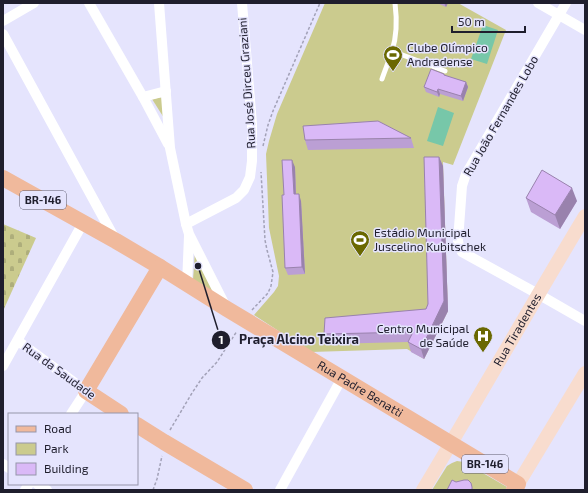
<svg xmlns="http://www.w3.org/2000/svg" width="588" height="493" viewBox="0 0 588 493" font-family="'Exo 2',sans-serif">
<defs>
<pattern id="cemetery-stones" width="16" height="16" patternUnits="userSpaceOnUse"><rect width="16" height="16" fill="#cbcb8e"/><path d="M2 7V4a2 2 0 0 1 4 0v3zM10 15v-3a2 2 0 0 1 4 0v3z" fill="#aeae7b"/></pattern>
</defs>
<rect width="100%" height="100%" fill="#e5e4fd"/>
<g fill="#cbcb8e">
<path d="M325 3H458L506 30 453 165 443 162 448 311 424 359 407 349 311 352 254 315 274 292 278 286 279 276 269 228 266 154 269 141 277 114Z"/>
<path d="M163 97 164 118 152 99Z"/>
<path d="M195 251 215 293 193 280Z"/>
<path d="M457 461 464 462 507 487 505 490H432L447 466 452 463Z"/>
</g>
<path fill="url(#cemetery-stones)" d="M3 224 36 238 3 311Z"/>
<g fill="#77c7a9">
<path d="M483 25 498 30 487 64 471 59Z"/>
<path d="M438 107 454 113 443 146 427 141Z"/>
</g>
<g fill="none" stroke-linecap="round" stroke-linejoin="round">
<g stroke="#a3a2b8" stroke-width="1.5" stroke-dasharray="3 2" stroke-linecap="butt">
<path d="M263 146 268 125 273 111 320 3"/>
<path d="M252 310 268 293 271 286 273 272 267 250 265 240 261 172"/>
<path d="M170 430 192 393 202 378 217 362 237 331"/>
<path d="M153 490 157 479 162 456"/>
</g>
<g stroke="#fff" stroke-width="5">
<path d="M392 51 445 71"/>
<path d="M382 79C385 70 389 61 392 51 397 36 397 19 395 3"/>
</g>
<g stroke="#fff" stroke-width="10">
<path d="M89 3 143 97 168 144"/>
<path d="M159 3 170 148 186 224 189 234 226 307"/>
<path d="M538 3 585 30"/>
<path d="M566 3 466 174 462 186 458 241 459 246 462 252 538 294 585 321"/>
<path d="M3 21 34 3"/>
<path d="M3 34 115 239"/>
<path d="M143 97 166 91"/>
<path d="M186 224 236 198 244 190 250 177 252 161V124L242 3"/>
<path d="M187 284 189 236"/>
<path d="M18 341 86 391 71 414"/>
<path d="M3 366 83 223"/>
<path d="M3 464 9 468"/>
<path d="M37 484 47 490"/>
<path d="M25 490 29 484"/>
<path d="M280 490 342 378"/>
</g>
<g stroke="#f8dcce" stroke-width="14">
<path d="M518 484 585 373"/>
<path id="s1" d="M423 490C478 399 530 307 585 216"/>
</g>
<g stroke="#f0b99c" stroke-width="16">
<path id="s2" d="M3 178 116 241 160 267 227 309 518 484 514 490"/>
<path d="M121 414 86 391 160 267"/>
<path d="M137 425 164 442 245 490"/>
</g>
</g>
<g fill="#bb9fd4">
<path d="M437 3H448L446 7Z"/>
<path d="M444 75 466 82 468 87 463 101 440 94 439 97 426 92 424 87Z"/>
<path d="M411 138 414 148 308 150 305 140Z"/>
<path d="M439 157 443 166 448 311 424 359 411 352 408 342 327 344 324 334 426 309 428 304Z"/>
<path d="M295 167 296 194 301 201 305 274 288 275 285 268 284 195Z"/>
<path d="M526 198 577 201 560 229 531 212Z"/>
</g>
<g fill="#9982ad">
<path d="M444 3H448L446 7Z"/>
<path d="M466 82 468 87 463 101 461 96Z"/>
<path d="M438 89 440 94 439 97 437 92Z"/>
<path d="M439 157 443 166 448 311 424 359 421 349 444 301Z"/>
<path d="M292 160 295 167 296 201 294 194Z"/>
<path d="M572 188 577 201 560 229 555 215Z"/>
<path d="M299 194 301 201 305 274 302 267Z"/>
</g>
<g fill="#dab9f7" stroke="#9982ad">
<path d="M431 69 444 74V75L466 82 461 96 438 89 437 92 424 87Z"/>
<path d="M378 121 411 138 305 140 303 126Z"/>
<path d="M424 157H439L444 301 421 349 408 342 413 332 324 334 325 318 426 309 428 304Z"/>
<path d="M282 160H292L294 194H299L302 267 285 268 282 195H284Z"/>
<path d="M542 170 572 188 555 215 526 198Z"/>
<path d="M452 480 456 482 464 480H468L471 483 472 487V490H447Z"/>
</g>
<defs>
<symbol id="stadium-pin" viewBox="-11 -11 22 30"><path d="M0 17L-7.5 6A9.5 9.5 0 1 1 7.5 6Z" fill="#6a6801" stroke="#e5e4fd"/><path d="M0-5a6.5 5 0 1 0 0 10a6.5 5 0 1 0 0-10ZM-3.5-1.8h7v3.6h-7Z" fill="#fff"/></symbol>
<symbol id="hospital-pin" viewBox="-11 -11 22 30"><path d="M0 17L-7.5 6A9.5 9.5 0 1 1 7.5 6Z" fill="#6a6801" stroke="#e5e4fd"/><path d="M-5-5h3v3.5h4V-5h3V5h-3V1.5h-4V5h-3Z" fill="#fff"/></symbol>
</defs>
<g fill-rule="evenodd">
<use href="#stadium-pin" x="382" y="44" width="22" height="30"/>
<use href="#stadium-pin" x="349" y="229" width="22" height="30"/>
<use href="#hospital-pin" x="472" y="325" width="22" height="30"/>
</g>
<g text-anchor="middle" stroke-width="3" stroke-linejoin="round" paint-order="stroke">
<g fill="#e5e4fd" stroke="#5a596b" stroke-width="1">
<rect x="20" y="191" width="46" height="18" rx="3"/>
<rect x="462" y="455" width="46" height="18" rx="3"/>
</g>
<g font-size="11" font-weight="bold" fill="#1f1e2d">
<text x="43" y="204">BR-146</text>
<text x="485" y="468">BR-146</text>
</g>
<g font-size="12" fill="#1f1e2d" stroke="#e5e4fd" text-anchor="start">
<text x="407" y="52">Clube Olímpico<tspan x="407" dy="14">Andradense</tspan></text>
<text x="374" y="237">Estádio Municipal<tspan x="374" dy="14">Juscelino Kubitschek</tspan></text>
<text x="469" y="333" text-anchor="end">Centro Municipal<tspan x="469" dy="14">de Saúde</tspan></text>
</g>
<g font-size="12" fill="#1f1e2d" stroke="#e5e4fd">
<text transform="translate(247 83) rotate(-94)" y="4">Rua José Dirceu Graziani</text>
<text transform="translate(501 116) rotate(-60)" y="4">Rua João Fernandes Lobo</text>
<text dy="4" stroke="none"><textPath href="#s1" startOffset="186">Rua Tiradentes</textPath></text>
<text transform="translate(59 371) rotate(36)" y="4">Rua da Saudade</text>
<text dy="4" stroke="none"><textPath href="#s2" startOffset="415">Rua Padre Benatti</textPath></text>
</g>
</g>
<path fill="none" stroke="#1f1e2d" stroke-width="1.5" d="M198 266L221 340"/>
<g fill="#1f1e2d" stroke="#e5e4fd" stroke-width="1.5">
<circle cx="198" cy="266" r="4"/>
<circle cx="221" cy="340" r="10"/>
</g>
<g font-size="12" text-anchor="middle" font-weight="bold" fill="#fff">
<text x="221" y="344">1</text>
</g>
<g font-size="13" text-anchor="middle" font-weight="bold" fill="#1f1e2d" stroke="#e5e4fd" stroke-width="3" stroke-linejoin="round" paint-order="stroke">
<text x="299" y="344">Praça Alcino Teixira</text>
</g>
<rect width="588" height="493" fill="none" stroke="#1f1e2d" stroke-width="8"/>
<rect x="8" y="413" width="130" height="72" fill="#e5e4fd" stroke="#9695aa"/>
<rect x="16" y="426" width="20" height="6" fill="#f0b99c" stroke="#9695aa"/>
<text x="44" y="433" font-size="12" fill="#1f1e2d">Road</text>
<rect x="16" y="443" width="20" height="12" fill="#cbcb8e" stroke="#9695aa"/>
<text x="44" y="453" font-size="12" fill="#1f1e2d">Park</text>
<rect x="16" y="463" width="20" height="12" fill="#dab9f7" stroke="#9695aa"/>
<text x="44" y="473" font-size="12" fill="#1f1e2d">Building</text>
<path d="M452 26v6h73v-6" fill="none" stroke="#1f1e2d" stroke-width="2"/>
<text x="458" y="26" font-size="12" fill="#1f1e2d" stroke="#e5e4fd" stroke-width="3" paint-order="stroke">50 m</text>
</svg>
